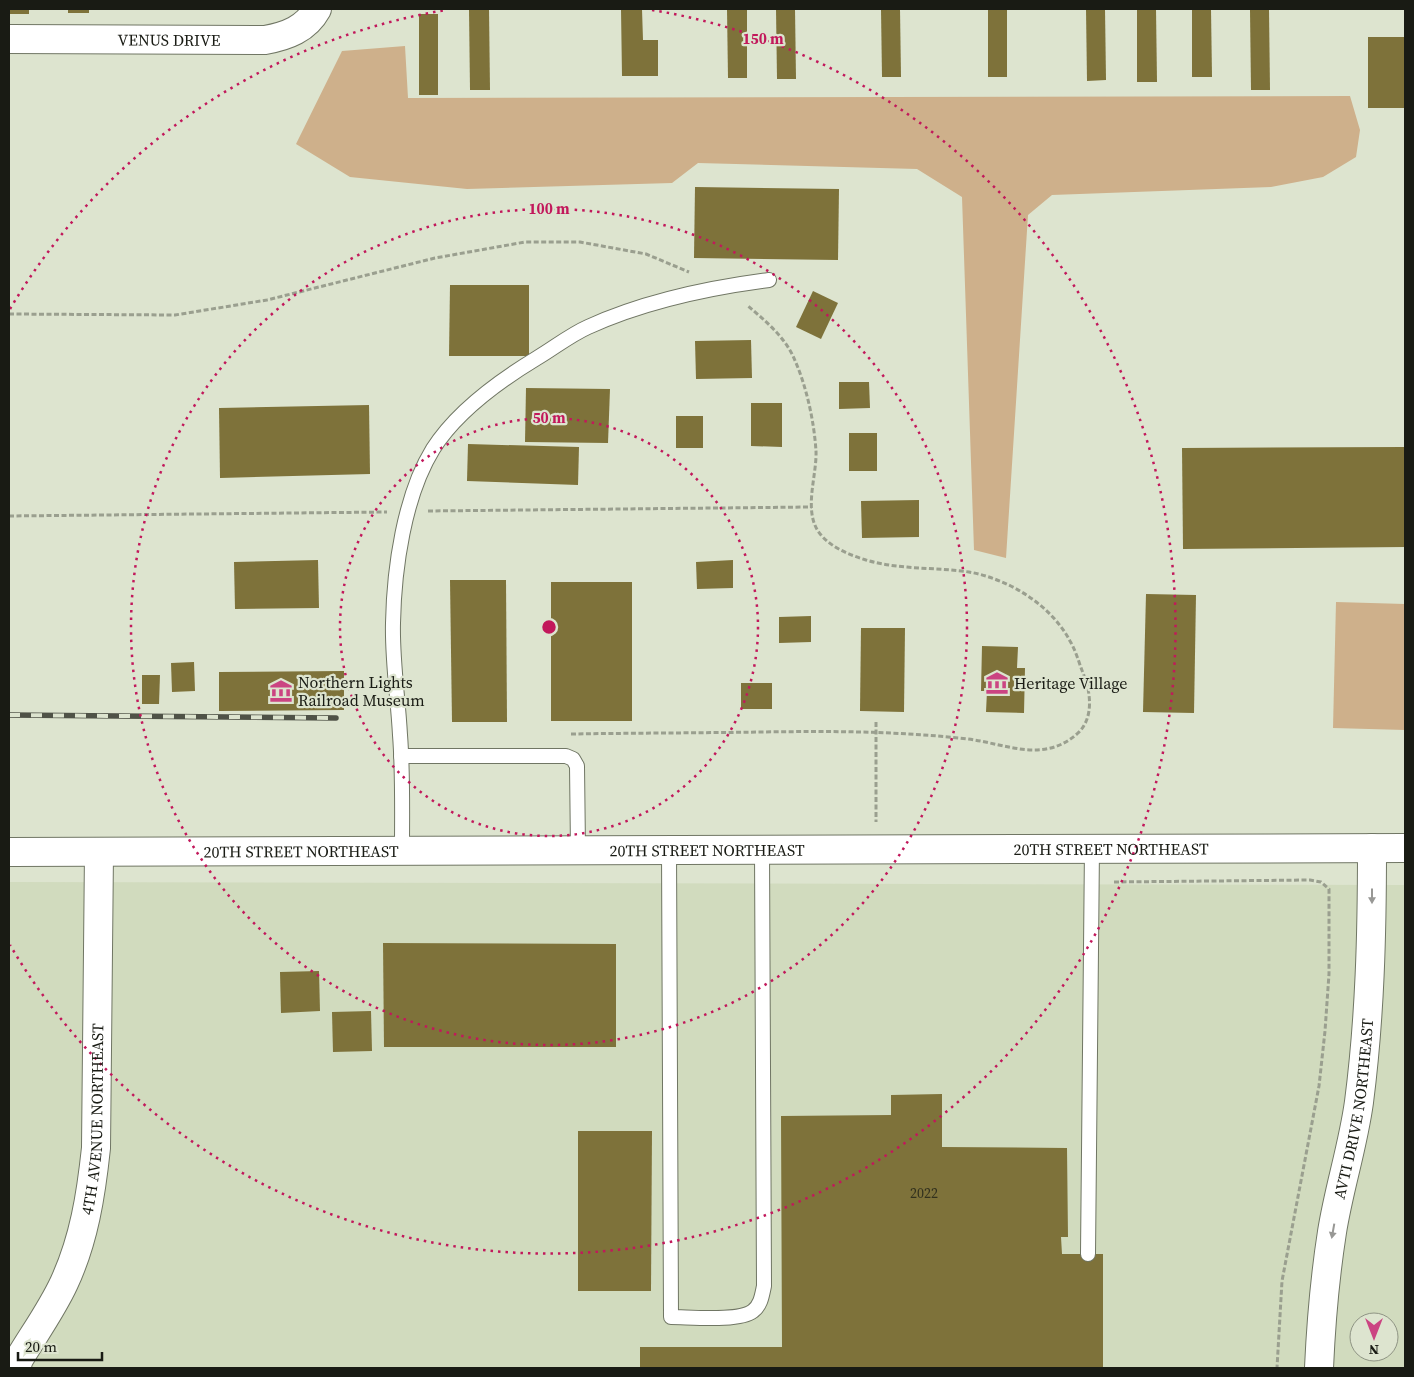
<svg xmlns="http://www.w3.org/2000/svg" width="1414" height="1377" viewBox="0 0 1414 1377" font-family="'Source Serif 4',serif">
<rect width="100%" height="100%" fill="#dde4cf"/>
<path fill="#d1dbbe" fill-rule="evenodd" d="M9 882 1405 885V1368H9ZM1359 1322H1389V1352H1359Z"/>
<g fill="#ceb08b">
<path d="M405 46 408 98 1350 96 1360 130 1356 157 1323 177 1271 187 1052 195 1028 215 1006 558 974 550 962 197 917 169 698 163 672 183 467 189 350 177 296 144 342 51Z"/>
<path d="M1336 602 1405 604V730L1333 728Z"/>
</g>
<g fill="#7e723a">
<rect x="9" y="9" width="20" height="5"/>
<rect x="68" y="9" width="21" height="4"/>
<path d="M469 9H489L490 90H470Z"/>
<path d="M621 9H642L643 40H658V76H622Z"/>
<path d="M727 9H747V78H728Z"/>
<path d="M776 9H795L796 79H777Z"/>
<path d="M881 9H900L901 77H882Z"/>
<rect x="988" y="9" width="19" height="68"/>
<path d="M1086 9H1105L1106 80 1087 81Z"/>
<path d="M1137 9H1156L1157 82H1137Z"/>
<path d="M1192 9H1211L1212 77H1192Z"/>
<path d="M1250 10H1269L1270 90H1251Z"/>
<rect x="419" y="14" width="19" height="81"/>
<rect x="1368" y="37" width="37" height="71"/>
<path d="M695 187 839 189 838 260 694 258Z"/>
<path d="M450 285H529V356H449Z"/>
<path d="M813 291 838 303 821 339 796 327Z"/>
<path d="M751 340 752 378 696 379 695 341Z"/>
<path d="M839 382H869L870 408 839 409Z"/>
<path d="M526 388 610 389 608 443 525 442Z"/>
<path d="M751 403H782V447L751 446Z"/>
<path d="M369 405 370 474 220 478 219 408Z"/>
<rect x="676" y="416" width="27" height="32"/>
<rect x="849" y="433" width="28" height="38"/>
<path d="M468 444 579 447 578 485 467 481Z"/>
<path d="M1405 447V547L1183 549 1182 448Z"/>
<path d="M919 500V537L862 538 861 501Z"/>
<path d="M318 560 319 608 235 609 234 562Z"/>
<path d="M733 560V588L697 589 696 562Z"/>
<path d="M450 580H506L507 722H452Z"/>
<rect x="551" y="582" width="81" height="139"/>
<path d="M1146 594 1196 595 1194 713 1143 712Z"/>
<path d="M811 616V642L779 643V617Z"/>
<path d="M861 628H905L904 712 860 711Z"/>
<path d="M982 646 1018 647 1017 668H1025L1024 713 986 712 987 691H981Z"/>
<path d="M194 662 195 691 172 692 171 663Z"/>
<path d="M344 671V710L219 711V672Z"/>
<path d="M142 675H160L159 704H142Z"/>
<rect x="741" y="683" width="31" height="26"/>
<path d="M383 943 616 944V1047H384Z"/>
<path d="M319 971 320 1011 281 1013 280 972Z"/>
<path d="M371 1011 372 1051 333 1052 332 1012Z"/>
<path d="M942 1094V1147L1067 1148 1068 1237H1061L1062 1254H1103V1368H640V1347H782L781 1116 891 1115V1095Z"/>
<path d="M578 1131H652L651 1291H578Z"/>
</g>
<g fill="none" stroke-linecap="round" stroke-linejoin="round">
<defs>
<g id="service">
<path d="M401 756H566L573 759 577 766 578 849"/>
<path d="M669 849 671 1317C690 1317 739 1322 753 1311 761 1305 762 1295 764 1286L762 849"/>
<path d="M402 850C402 812 403 773 400 735 398 697 392 660 393 623 394 569 404 496 433 449 457 411 499 381 537 358 554 348 570 335 588 327 645 301 707 288 769 280"/>
<path d="M1088 1254 1092 847"/>
</g>
<g id="minor">
<path id="s1" d="M9 39 265 40C287 36 306 29 317 9"/>
<path id="s2" d="M9 852 1405 848"/>
<path id="s3" d="M16 1368 19 1359C34 1334 52 1309 64 1283 84 1240 91 1195 96 1148L99 852"/>
<path id="s4" d="M1319 1368C1321 1323 1325 1277 1332 1232 1339 1188 1353 1146 1359 1102 1370 1017 1372 933 1372 848"/>
</g>
</defs>
<use href="#service" stroke="#707664" stroke-width="16"/>
<use href="#minor" stroke="#707664" stroke-width="30"/>
<g stroke="#9a9f8f" stroke-width="3" stroke-dasharray="5 2.5" stroke-linecap="butt">
<path d="M9 314 175 315 267 300 435 258 525 242H580L646 254 689 272"/>
<path d="M428 511 812 507"/>
<path d="M9 516 387 512"/>
<path d="M876 722V822"/>
<path d="M571 734C634 733 698 733 761 732 832 731 898 731 968 739 1007 744 1044 764 1078 733 1094 718 1091 692 1083 673 1079 663 1076 651 1070 641 1051 605 1009 579 969 572 934 567 900 570 866 560 850 555 832 548 821 535 802 513 817 477 816 451 814 420 806 384 793 356 783 335 763 319 747 305"/>
<path d="M1114 882 1310 880 1321 882 1329 889V974L1325 1031 1319 1086 1282 1281 1277 1368"/>
</g>
<use href="#service" stroke="#fff" stroke-width="14"/>
<use href="#minor" stroke="#fff" stroke-width="28"/>
<defs>
<path id="rail" d="M9 715 336 718"/>
</defs>
<use href="#rail" stroke="#4f5247" stroke-width="5.5"/>
<use href="#rail" stroke="#dde4cf" stroke-width="4" stroke-dasharray="11" stroke-linecap="butt"/>
</g>
<defs><path id="oneway-solid" d="M-6-.8H1V-3.2L6.5 0L1 3.2V.8H-6Z" transform="scale(1.25)"/></defs>
<g fill="#989895">
<use href="#oneway-solid" transform="translate(1372 896) rotate(90)"/>
<use href="#oneway-solid" transform="translate(1333 1231) rotate(100)"/>
</g>
<g fill="none" stroke="#c2185b" stroke-width="2.5" stroke-dasharray="2.5 5">
<circle cx="549" cy="627" r="209"/>
<circle cx="549" cy="627" r="418"/>
<path d="M10 309A626 626 0 0 1 446 10M652 10A626 626 0 1 1 10 945"/>
</g>
<defs>
<symbol id="museum-bare" viewBox="-9 -9 18 18"><path d="M0-6L6-3V-2H-6V-3ZM-5-1h2V3h-2ZM-1-1h2V3h-2ZM3-1h2V3H3ZM-6 4H6V6H-6Z" fill="#cb4482" stroke="#dde4cf" stroke-width="2.5" paint-order="stroke"/></symbol>
</defs>
<g fill-rule="evenodd">
<use href="#museum-bare" x="981" y="667" width="32" height="32"/>
<use href="#museum-bare" x="265" y="675" width="32" height="32"/>
</g>
<g text-anchor="middle" stroke-width="4.5" stroke-linejoin="round" paint-order="stroke">
<g font-size="14" fill="#32311e">
<text x="924" y="1198">2022</text>
</g>
<g font-size="16" fill="#191b14" stroke="#dde4cf">
<text dy="6" stroke="none"><textPath href="#s1" startOffset="160">VENUS DRIVE</textPath></text>
<text dy="6" stroke="none"><textPath href="#s2" startOffset="1102">20TH STREET NORTHEAST</textPath></text>
<text dy="6" stroke="none"><textPath href="#s2" startOffset="698">20TH STREET NORTHEAST</textPath></text>
<text dy="6" stroke="none"><textPath href="#s2" startOffset="292">20TH STREET NORTHEAST</textPath></text>
<text dy="6" stroke="none"><textPath href="#s4" startOffset="262">AVTI DRIVE NORTHEAST</textPath></text>
<text dy="6" stroke="none"><textPath href="#s3" startOffset="266">4TH AVENUE NORTHEAST</textPath></text>
</g>
<g font-size="16" fill="#191b14" stroke="#dde4cf" text-anchor="start">
<text x="298" y="688">Northern Lights<tspan x="298" dy="18">Railroad Museum</tspan></text>
<text x="1014" y="689">Heritage Village</text>
</g>
</g>
<circle cx="549" cy="627" r="8" fill="#c2185b" stroke="#dde4cf" stroke-width="2.5"/>
<g font-size="15" text-anchor="middle" font-weight="bold" fill="#c2185b" stroke="#dde4cf" stroke-width="4.5" stroke-linejoin="round" paint-order="stroke">
<text x="763" y="44">150 m</text>
<text x="549" y="214">100 m</text>
<text x="549" y="423">50 m</text>
</g>
<rect width="1414" height="1377" fill="none" stroke="#191b14" stroke-width="20"/>
<g transform="translate(1374 1337) rotate(180)"><circle r="24" fill="#dde4cf" stroke="#8f9484"/>
<path d="M0-4L9 19L0 12L-9 19Z" fill="#cb4482"/>
<text y="-8" font-size="14" font-weight="bold" text-anchor="middle" fill="#191b14">N</text>
</g>
<path d="M18 1352v8h84v-8" fill="none" stroke="#191b14" stroke-width="2.5"/>
<text x="25" y="1352" font-size="15" fill="#191b14" stroke="#dde4cf" stroke-width="4" paint-order="stroke">20 m</text>
</svg>
